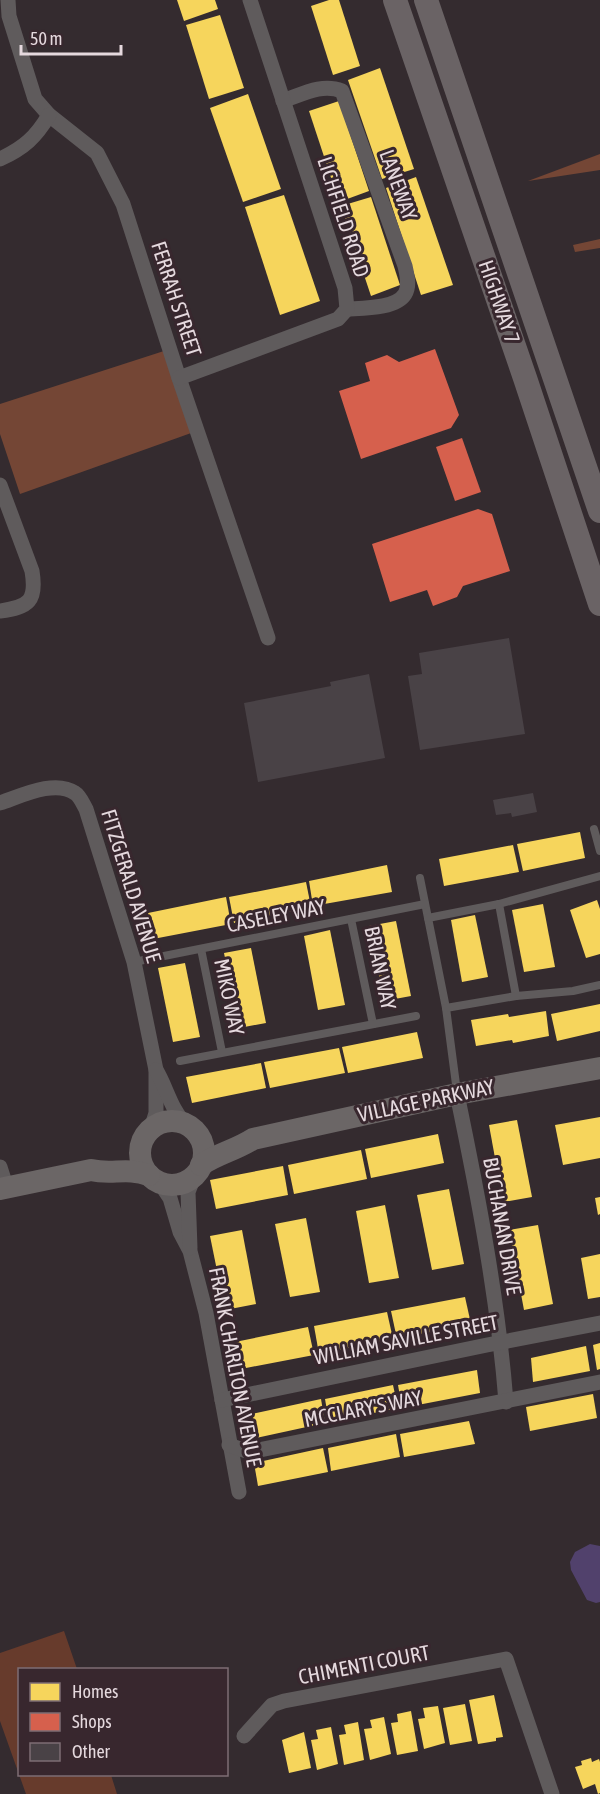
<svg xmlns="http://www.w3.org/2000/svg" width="600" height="1794" viewBox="0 0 600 1794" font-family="'Asap Condensed',sans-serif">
<rect width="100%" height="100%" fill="#342b2f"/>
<path fill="#673b2c" d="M64 1631 77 1669 20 1670V1774L111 1775 117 1794H26L0 1721V1653Z"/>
<g fill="#744635">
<path d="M600 154V170L528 181Z"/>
<path d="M600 239V248L575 252 573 245Z"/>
<path d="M167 350 194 432 20 494 0 434V404Z"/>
</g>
<path fill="#51416c" d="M590 1544 600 1546V1602L596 1603 587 1600 571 1570 570 1562 575 1552Z"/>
<g fill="#f6d55c">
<path d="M177 0H215L218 9 184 21Z"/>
<path d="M329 0H339L360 66 333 75 311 6Z"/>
<path d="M220 15 244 88 209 99 186 25Z"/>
<path d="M380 68 414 169 382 179 348 80Z"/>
<path d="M248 94 281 189 243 202 210 108Z"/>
<path d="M339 101 369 191 339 202 309 111Z"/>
<path d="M416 177 453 285 421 295 386 188Z"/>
<path d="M284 195 320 301 280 315 245 207Z"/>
<path d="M371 197 400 285 371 296 341 206Z"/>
<path d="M580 832 585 858 523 871 517 844Z"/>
<path d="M513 845 519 872 444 886 439 859Z"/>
<path d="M387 865 392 892 313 906 309 881Z"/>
<path d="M306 882 311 907 234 923 229 897Z"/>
<path d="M226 897 231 924 153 939 148 913Z"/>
<path d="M597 900 600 909V954L586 958 570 910Z"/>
<path d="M543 904 555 967 524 972 512 910Z"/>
<path d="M475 915 488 977 462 982 451 920Z"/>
<path d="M396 921 411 996 384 1001 369 926Z"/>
<path d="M330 930 345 1005 318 1010 304 936Z"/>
<path d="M251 948 266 1023 239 1028 224 953Z"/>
<path d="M185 963 200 1037 173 1042 158 968Z"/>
<path d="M600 1004V1031L557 1041 551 1014Z"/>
<path d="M546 1011 549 1036 513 1043 512 1040 476 1046 471 1020 508 1014 509 1017Z"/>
<path d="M417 1032 423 1058 348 1073 342 1047Z"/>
<path d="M339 1048 345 1073 270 1088 264 1062Z"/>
<path d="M261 1063 266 1088 192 1103 186 1077Z"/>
<path d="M600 1117V1158L563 1165 555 1125Z"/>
<path d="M517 1120 532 1197 503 1202 489 1125Z"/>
<path d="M438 1134 444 1163 371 1178 365 1149Z"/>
<path d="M361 1150 367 1179 294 1194 288 1165Z"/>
<path d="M283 1166 288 1195 216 1209 210 1180Z"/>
<path d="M449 1189 464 1264 432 1270 417 1195Z"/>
<path d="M600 1197V1214L598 1215 595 1198Z"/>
<path d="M385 1205 399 1278 369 1283 356 1211Z"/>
<path d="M306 1218 320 1292 290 1297 275 1224Z"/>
<path d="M538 1225 553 1304 524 1310 509 1230Z"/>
<path d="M242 1230 256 1304 225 1310 210 1236Z"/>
<path d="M600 1254V1297L588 1299 581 1258Z"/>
<path d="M465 1297 471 1324 397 1339 391 1311Z"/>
<path d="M387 1312 393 1339 319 1354 314 1326Z"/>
<path d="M308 1327 314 1355 241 1369 235 1342Z"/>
<path d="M600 1343V1369L597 1370 593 1345Z"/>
<path d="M586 1346 590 1371 533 1382 531 1358Z"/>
<path d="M477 1370 480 1393 402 1408 398 1385Z"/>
<path d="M393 1385 398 1408 329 1422 325 1399Z"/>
<path d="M593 1394 597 1418 530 1431 526 1407Z"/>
<path d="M321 1399 325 1423 256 1438 252 1414Z"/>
<path d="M469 1421 475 1444 404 1457 400 1434Z"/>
<path d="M396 1434 400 1457 331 1471 328 1448Z"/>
<path d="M323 1448 328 1472 258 1486 254 1463Z"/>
<path d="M494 1695 503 1737 496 1738V1741L478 1744 469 1700Z"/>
<path d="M465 1704 472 1741 450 1745 443 1708Z"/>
<path d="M438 1706 445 1743 424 1749 418 1719 425 1718 423 1708Z"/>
<path d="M411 1711 418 1751 397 1755 391 1723 398 1722 397 1714Z"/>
<path d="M384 1717 391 1754 370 1760 364 1729 372 1728 370 1720Z"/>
<path d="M358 1722 364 1760 344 1765 339 1735 346 1734 344 1725Z"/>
<path d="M331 1727 338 1764 317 1770 311 1740 318 1739 316 1730Z"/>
<path d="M304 1732 311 1768 289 1773 282 1740Z"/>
<path d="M591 1758 592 1762 599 1759 600 1762V1793L598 1794 595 1784 583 1789 575 1767 582 1765 581 1761Z"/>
</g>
<g fill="#d6604d">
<path d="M435 349 459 415 451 428 361 459 339 391 370 381 365 363 387 355 399 362Z"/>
<path d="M462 438 481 492 455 501 436 447Z"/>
<path d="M478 509 492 514 510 571 463 586 457 597 433 606 427 590 390 602 372 544Z"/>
</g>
<g fill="#494246">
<path d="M509 638 525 734 420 750 408 676 422 674 419 653Z"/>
<path d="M369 674 385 758 258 782 244 703 331 686 330 682Z"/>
<path d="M533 793 537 812 512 817 511 813 496 815 493 800Z"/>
</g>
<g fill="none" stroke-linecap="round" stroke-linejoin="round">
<g stroke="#5f5b5c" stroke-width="8">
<path d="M594 829 600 851"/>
<path d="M420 878 446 1008 457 1092"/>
<path d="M499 904 516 996"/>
<path d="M428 918 499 904 600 876"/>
<path d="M351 919 373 1024"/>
<path d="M201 949 222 1052"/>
<path d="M134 962 425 904"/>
<path d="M446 1008 516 996 573 991 600 985"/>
<path d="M180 1061 416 1016"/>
</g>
<g stroke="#5f5b5c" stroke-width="15">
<path d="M8 0 9 16 35 99 49 115 97 153 123 204 179 378 268 638"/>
<path d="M283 101C303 94 322 83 342 91L405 266C407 275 410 286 405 294 396 309 362 308 347 309"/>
<path d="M0 159C24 148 36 137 49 115"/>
<path d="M179 378 338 319 347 309 345 288 250 0"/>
<path d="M0 485 32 571C37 601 29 607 0 611"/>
<path d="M0 803C21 796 55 779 75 793 80 796 83 804 86 809L134 962 156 1070V1113L151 1129"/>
<path d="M156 1070C167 1088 171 1111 187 1125"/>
<path d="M457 1094C478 1195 498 1299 506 1402"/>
<path d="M0 1167 6 1186"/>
<path d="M160 1183 170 1198 180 1232 190 1251 206 1313 239 1492"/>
<path d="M190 1248 188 1192 195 1174"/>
<path d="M222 1400 487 1345 600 1323"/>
<path d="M229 1445 249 1452 600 1382"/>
<path d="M244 1736 272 1705 284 1701 506 1659 552 1794"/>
</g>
<g stroke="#6b6666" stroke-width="22">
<circle cx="172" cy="1153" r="32"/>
<path d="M201 1165C217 1154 236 1150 253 1139L457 1094 600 1068"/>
<path d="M0 1189 91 1170C112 1175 126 1167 149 1175"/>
</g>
<g stroke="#6a6365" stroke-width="24">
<path d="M395 0 525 378 600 604"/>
<path d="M426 0 600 511"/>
</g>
</g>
<g text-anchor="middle" stroke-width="6" stroke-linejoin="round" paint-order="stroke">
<g font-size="21" fill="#e5d9de" stroke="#38272e">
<text transform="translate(398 185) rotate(70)" y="7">LANEWAY</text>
<text transform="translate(343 217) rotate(72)" y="7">LICHFIELD ROAD</text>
<text transform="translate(176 299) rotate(72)" y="7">FERRAH STREET</text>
<text transform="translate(499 302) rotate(71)" y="7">HIGHWAY 7</text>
<text transform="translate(131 886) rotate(73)" y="7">FITZGERALD AVENUE</text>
<text transform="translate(276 916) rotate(-11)" y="7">CASELEY WAY</text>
<text transform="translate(380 968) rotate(78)" y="7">BRIAN WAY</text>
<text transform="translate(229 997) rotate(78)" y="7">MIKO WAY</text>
<text transform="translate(426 1101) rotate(-12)" y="7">VILLAGE PARKWAY</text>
<text transform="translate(502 1226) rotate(80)" y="7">BUCHANAN DRIVE</text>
<text transform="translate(406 1340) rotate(-11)" y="7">WILLIAM SAVILLE STREET</text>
<text transform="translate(235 1367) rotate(79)" y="7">FRANK CHARLTON AVENUE</text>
<text transform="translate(363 1409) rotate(-11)" y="7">MCCLARY'S WAY</text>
<text transform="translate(364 1665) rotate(-11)" y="7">CHIMENTI COURT</text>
</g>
</g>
<rect x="18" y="1668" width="210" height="108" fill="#38272e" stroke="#7d6e74" stroke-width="1.5"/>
<rect x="30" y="1683" width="30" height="18" fill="#f6d55c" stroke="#7d6e74" stroke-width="1.5"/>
<text x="72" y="1698" font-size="18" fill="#e5d9de">Homes</text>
<rect x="30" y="1713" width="30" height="18" fill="#d6604d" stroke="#7d6e74" stroke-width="1.5"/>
<text x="72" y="1728" font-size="18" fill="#e5d9de">Shops</text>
<rect x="30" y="1743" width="30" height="18" fill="#494246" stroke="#7d6e74" stroke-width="1.5"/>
<text x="72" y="1758" font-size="18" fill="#e5d9de">Other</text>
<path d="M21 45v9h100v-9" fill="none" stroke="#e5d9de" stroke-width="3"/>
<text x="30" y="45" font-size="18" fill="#e5d9de" stroke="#38272e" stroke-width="4.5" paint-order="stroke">50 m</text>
</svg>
